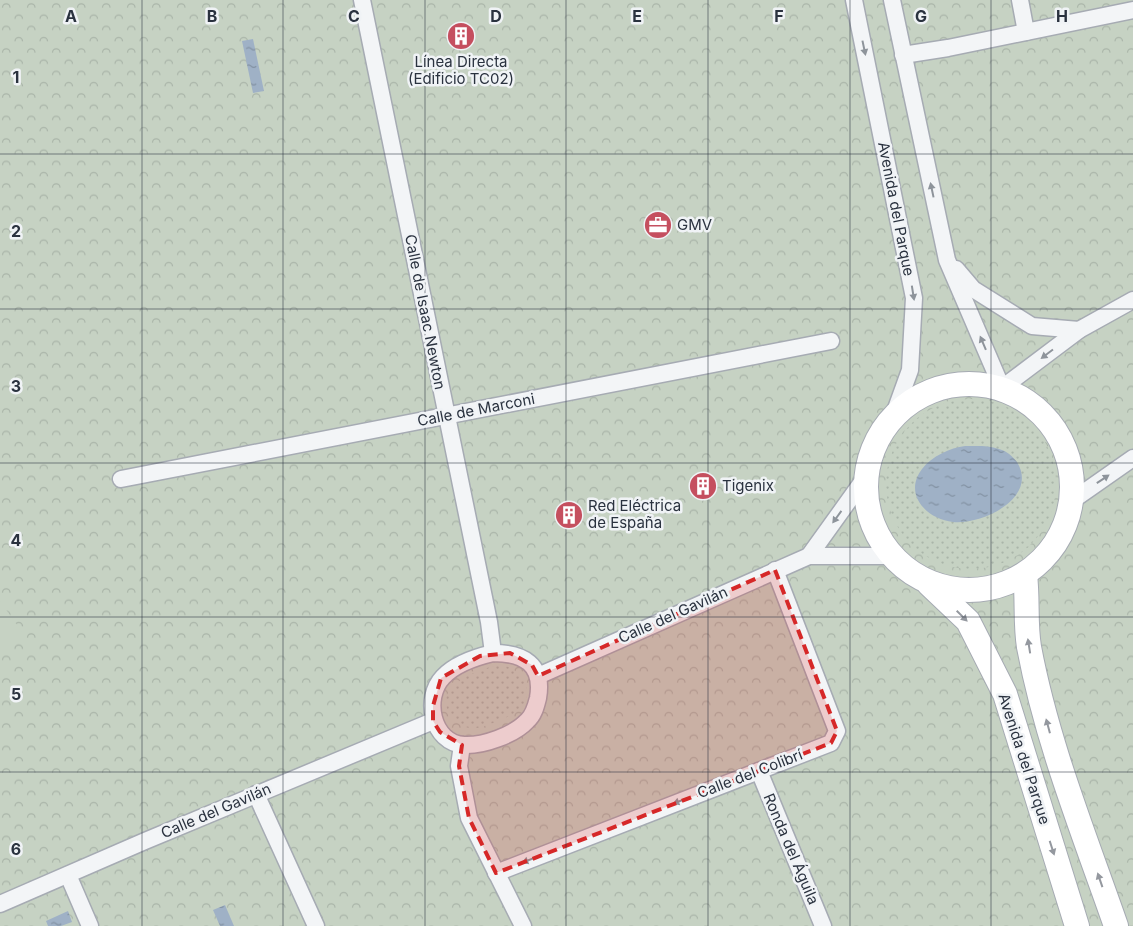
<svg xmlns="http://www.w3.org/2000/svg" width="1133" height="926" viewBox="0 0 1133 926" font-family="Inter,sans-serif">
<defs>
<pattern id="forest-crowns" width="20" height="18" patternUnits="userSpaceOnUse" patternTransform="scale(1.25)"><rect width="20" height="18" fill="#c6d2c3"/><path d="M2 6a3 3 0 1 1 6 0M12 15a3 3 0 1 1 6 0" fill="none" stroke="#aab5a9"/></pattern>
<pattern id="garden-dots" width="8" height="8" patternUnits="userSpaceOnUse" patternTransform="scale(1.25)"><rect width="8" height="8" fill="#c6d2c3"/><path d="M2 2h.1M6 6h.1" fill="none" stroke="#aab5a9" stroke-width="1.8" stroke-linecap="round"/></pattern>
<pattern id="water-ripples" width="26" height="14" patternUnits="userSpaceOnUse" patternTransform="scale(1.25)"><rect width="26" height="14" fill="#9fb1c6"/><path d="M2 4q2-2 4 0t4 0M15 11q2-2 4 0t4 0" fill="none" stroke="#8291a2"/></pattern>
</defs>
<rect width="100%" height="100%" fill="#e1e4e9"/>
<rect fill="url(#forest-crowns)" x="0" y="0" width="1133" height="926"/>
<g fill="url(#garden-dots)">
<circle cx="971" cy="484" r="85"/>
<path d="M500 665C520 667 535 688 522 707 516 715 480 730 470 728 462 727 456 722 451 716 430 687 479 668 500 665Z"/>
</g>
<path fill="#c6d2c3" d="M0 601 24 635 0 651Z"/>
<g fill="url(#water-ripples)">
<path d="M253 39 264 91 253 93 242 41Z"/>
<path d="M965 446C976 446 988 445 999 449 1007 451 1012 456 1017 462 1039 498 982 525 953 522 926 519 903 494 922 469 932 456 950 448 965 446Z"/>
<path d="M225 905 234 926H220L213 910Z"/>
<path d="M68 911 72 922 61 926H48L46 921Z"/>
</g>
<g fill="none" stroke-linecap="round" stroke-linejoin="round">
<defs>
<g id="street">
<path d="M362 0 489 622 493 653"/>
<path d="M854 0 914 298 910 370 893 417"/>
<path d="M892 0 947 260 1002 388 1079 330 1133 300"/>
<path d="M1020 0 1026 32"/>
<path d="M903 55 948 48 1133 10"/>
<path d="M956 269 973 289 1032 326 1079 330"/>
<path d="M121 479 831 341"/>
<path d="M1073 500 1133 458"/>
<path d="M809 556 865 478"/>
<path d="M493 653C523 653 544 664 538 698 536 706 534 715 527 721 514 735 483 746 464 745 432 743 423 698 443 677 455 664 476 657 493 653Z"/>
<path d="M538 676 809 556H891"/>
<path d="M462 745 459 766 469 818 523 926"/>
<path d="M759 771 823 926"/>
<path d="M256 794 316 926"/>
<path d="M496 873 831 743 837 731 775 570"/>
<path d="M68 875 90 926"/>
<path d="M0 904 145 841 433 721"/>
</g>
<g id="secondary">
<circle cx="969" cy="487" r="103"/>
<path d="M1025 575C1028 599 1025 623 1029 647 1047 743 1084 834 1116 926"/>
<path d="M929 584 968 621 1005 694 1077 926"/>
</g>
</defs>
<use href="#street" stroke="#a6abb3" stroke-width="19"/>
<use href="#secondary" stroke="#a6abb3" stroke-width="26"/>
<use href="#street" stroke="#f3f5f7" stroke-width="16"/>
<use href="#secondary" stroke="#fff" stroke-width="24"/>
</g>
<defs><path id="oneway-solid" d="M-6-.8H1V-3.2L6.5 0L1 3.2V.8H-6Z" transform="scale(1.25)"/></defs>
<g fill="#8e949b">
<use href="#oneway-solid" transform="translate(864 48) rotate(78)"/>
<use href="#oneway-solid" transform="translate(932 190) rotate(-102)"/>
<use href="#oneway-solid" transform="translate(913 293) rotate(81)"/>
<use href="#oneway-solid" transform="translate(983 343) rotate(-113)"/>
<use href="#oneway-solid" transform="translate(1047 354) rotate(143)"/>
<use href="#oneway-solid" transform="translate(1103 479) rotate(-34)"/>
<use href="#oneway-solid" transform="translate(837 517) rotate(126)"/>
<use href="#oneway-solid" transform="translate(680 801) rotate(159)"/>
<use href="#oneway-solid" transform="translate(529 860) rotate(159)"/>
</g>
<g fill="#94989f">
<use href="#oneway-solid" transform="translate(962 616) rotate(45)"/>
<use href="#oneway-solid" transform="translate(1029 646) rotate(-99)"/>
<use href="#oneway-solid" transform="translate(1048 726) rotate(-105)"/>
<use href="#oneway-solid" transform="translate(1052 848) rotate(72)"/>
<use href="#oneway-solid" transform="translate(1100 880) rotate(-109)"/>
</g>
<path fill="#d62828" fill-opacity="0.2" stroke="#d62828" stroke-width="4" stroke-dasharray="10 6" stroke-linejoin="round" d="M775 570 837 731 831 743 496 873 469 818 459 766 462 745 440 732 433 721V706L441 678 480 656 510 653 532 665 538 676Z"/>
<path fill="none" stroke="#2a323f" stroke-width="1" stroke-opacity="0.55" d="M142 0V926M283 0V926M425 0V926M566 0V926M708 0V926M850 0V926M991 0V926M0 154H1133M0 309H1133M0 463H1133M0 617H1133M0 772H1133"/>
<defs>
<symbol id="building-disc" viewBox="-11 -11 22 22"><circle r="9.5" fill="#c54f5f" stroke="#f0f3f6"/><path d="M-4-6H4V6H1V3H-1V6H-4ZM-2.5-4.3h1.7v1.8h-1.7ZM.8-4.3h1.7v1.8H.8ZM-2.5-1h1.7V.8h-1.7ZM.8-1h1.7V.8H.8Z" fill="#fff"/></symbol>
<symbol id="office-disc" viewBox="-11 -11 22 22"><circle r="9.5" fill="#c54f5f" stroke="#f0f3f6"/><path d="M-6-3h4V-5.5h4V-3h4V5H-6ZM-1-4.5V-3h2v-1.5ZM-6 0V1H6V0Z" fill="#fff"/></symbol>
</defs>
<g fill-rule="evenodd">
<use href="#building-disc" x="445" y="20" width="32" height="32"/>
<use href="#office-disc" x="642" y="209" width="32" height="32"/>
<use href="#building-disc" x="687" y="470" width="32" height="32"/>
<use href="#building-disc" x="553" y="499" width="32" height="32"/>
</g>
<g text-anchor="middle" stroke-width="5" stroke-linejoin="round" paint-order="stroke">
<g font-size="15" fill="#2a323f" stroke="#f0f3f6" text-anchor="start">
<text x="461" y="67" text-anchor="middle">Línea Directa<tspan x="461" dy="17">(Edificio TC02)</tspan></text>
<text x="677" y="230">GMV</text>
<text x="722" y="491">Tigenix</text>
<text x="588" y="511">Red Eléctrica<tspan x="588" dy="17">de España</tspan></text>
</g>
<g font-size="15" fill="#2a323f" stroke="#f0f3f6">
<text transform="translate(896 209) rotate(79)" y="5">Avenida del Parque</text>
<text transform="translate(425 312) rotate(79)" y="5">Calle de Isaac Newton</text>
<text transform="translate(476 410) rotate(-11)" y="5">Calle de Marconi</text>
<text transform="translate(673 615) rotate(-24)" y="5">Calle del Gavilán</text>
<text transform="translate(1024 759) rotate(72)" y="5">Avenida del Parque</text>
<text transform="translate(750 774) rotate(-21)" y="5">Calle del Colibrí</text>
<text transform="translate(216 811) rotate(-23)" y="5">Calle del Gavilán</text>
<text transform="translate(791 849) rotate(67)" y="5">Ronda del Águila</text>
</g>
</g>
<g font-size="16" text-anchor="middle" font-weight="bold" fill="#2a323f" stroke="#f0f3f6" stroke-width="5" stroke-linejoin="round" paint-order="stroke">
<text x="71" y="22">A</text>
<text x="212" y="22">B</text>
<text x="354" y="22">C</text>
<text x="496" y="22">D</text>
<text x="637" y="22">E</text>
<text x="779" y="22">F</text>
<text x="921" y="22">G</text>
<text x="1062" y="22">H</text>
<text x="16" y="83">1</text>
<text x="16" y="237">2</text>
<text x="16" y="392">3</text>
<text x="16" y="546">4</text>
<text x="16" y="700">5</text>
<text x="16" y="855">6</text>
</g>
</svg>
